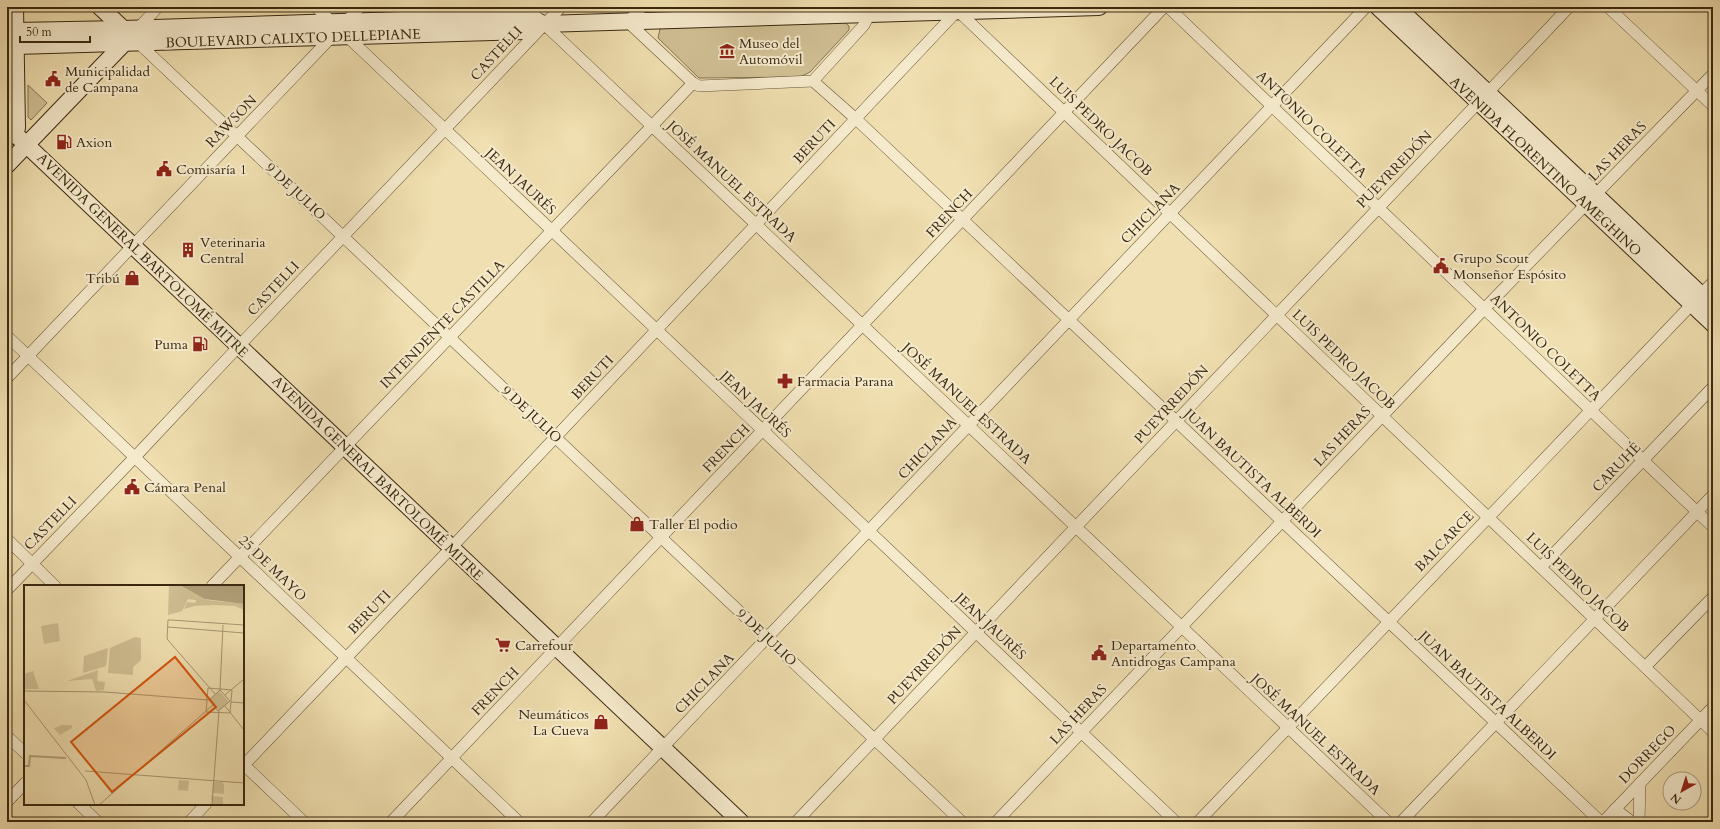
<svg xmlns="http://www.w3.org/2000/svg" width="1720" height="829" viewBox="0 0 1720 829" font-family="Cardo,serif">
<rect width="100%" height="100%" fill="#f0dfb0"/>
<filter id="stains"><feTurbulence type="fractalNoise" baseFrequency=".005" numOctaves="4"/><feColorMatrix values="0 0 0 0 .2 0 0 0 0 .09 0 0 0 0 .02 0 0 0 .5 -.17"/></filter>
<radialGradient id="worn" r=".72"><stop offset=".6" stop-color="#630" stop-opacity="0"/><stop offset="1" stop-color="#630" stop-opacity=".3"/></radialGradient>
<g fill="#d1c095" stroke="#857452">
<path d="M7 7H11V121L7 129Z"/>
<path d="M657 7H819L662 11Z"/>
<path d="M844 22 849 26V30L810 72 800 77 699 78 658 38 660 29 663 28Z"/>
<path d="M28 85 47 103 31 120 28 117Z"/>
</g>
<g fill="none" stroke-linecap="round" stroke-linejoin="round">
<defs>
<g id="minor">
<path d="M158 7 131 36 962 822"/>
<path d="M316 7 1176 822"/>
<path d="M526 7 1388 822"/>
<path d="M642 7 628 22 693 83 699 86 813 81 864 25 870 13 867 10"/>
<path d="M1168 7 1713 527"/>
<path d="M1608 7 1713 106"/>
<path d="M957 10 1713 732"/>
<path d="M813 81 856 119 1601 822"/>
<path d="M7 336 519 822"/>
<path d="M7 378 360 7"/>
<path d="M7 539 55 586"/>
<path d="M1541 567 1713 387"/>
<path d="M212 586 693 83"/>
<path d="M7 590 135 457 239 346 561 7"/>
<path d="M1645 667 1713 597"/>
<path d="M7 736 25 753"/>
<path d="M243 764 304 822"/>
<path d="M243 766 451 548 959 9"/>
<path d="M7 802 25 783"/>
<path d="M79 804 98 822"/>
<path d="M1615 809 1632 822"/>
<path d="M189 822 206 804"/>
<path d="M391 822 1164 7"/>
<path d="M592 822 1366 7"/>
<path d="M796 822 1569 7"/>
<path d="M996 822 1484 309 1713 74"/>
<path d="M1198 822 1713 282"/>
<path d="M1401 822 1713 495"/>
<path d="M1603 822 1713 707"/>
<path d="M1639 822 1640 783"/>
</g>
<g id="secondary">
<path d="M1378 7 1713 324"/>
<path d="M1397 7 1713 306"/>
<path d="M15 31 123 29 524 16 544 24"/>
<path d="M15 46 525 31 544 24 1099 7"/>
<path d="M15 134 741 822"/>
<path d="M7 137 15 134 17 128 15 7"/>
<path d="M7 165 131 36 100 7"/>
</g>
</defs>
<use href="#minor" stroke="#675638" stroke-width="12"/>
<use href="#secondary" stroke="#392810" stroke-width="18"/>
<use href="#minor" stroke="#f5eacc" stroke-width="11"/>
<use href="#secondary" stroke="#f5eacc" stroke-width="16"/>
</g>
<defs>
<symbol id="museum-bare" viewBox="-9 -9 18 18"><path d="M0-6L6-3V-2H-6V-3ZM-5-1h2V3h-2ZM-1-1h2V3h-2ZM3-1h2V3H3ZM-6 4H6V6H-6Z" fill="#8f2418" stroke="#f5eacc" stroke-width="2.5" paint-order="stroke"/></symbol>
<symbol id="civic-bare" viewBox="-9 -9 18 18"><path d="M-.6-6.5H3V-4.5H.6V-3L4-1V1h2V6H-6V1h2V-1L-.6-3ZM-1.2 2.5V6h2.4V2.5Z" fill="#8f2418" stroke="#f5eacc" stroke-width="2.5" paint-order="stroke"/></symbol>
<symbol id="fuel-bare" viewBox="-9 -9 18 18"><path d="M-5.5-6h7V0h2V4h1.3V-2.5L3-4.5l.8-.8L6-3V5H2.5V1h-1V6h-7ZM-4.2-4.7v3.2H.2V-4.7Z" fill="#8f2418" stroke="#f5eacc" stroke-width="2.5" paint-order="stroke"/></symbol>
<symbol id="building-bare" viewBox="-9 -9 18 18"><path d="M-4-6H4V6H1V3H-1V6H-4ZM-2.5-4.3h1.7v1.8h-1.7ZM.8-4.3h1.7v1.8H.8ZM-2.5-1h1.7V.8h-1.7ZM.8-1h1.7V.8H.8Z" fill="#8f2418" stroke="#f5eacc" stroke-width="2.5" paint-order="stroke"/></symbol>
<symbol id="shop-bare" viewBox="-9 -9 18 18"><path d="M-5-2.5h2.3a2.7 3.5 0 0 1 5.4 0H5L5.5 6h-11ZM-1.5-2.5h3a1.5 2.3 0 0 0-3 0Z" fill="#8f2418" stroke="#f5eacc" stroke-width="2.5" paint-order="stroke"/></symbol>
<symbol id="pharmacy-bare" viewBox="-9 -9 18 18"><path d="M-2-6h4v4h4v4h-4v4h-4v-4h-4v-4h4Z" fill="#8f2418" stroke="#f5eacc" stroke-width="2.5" paint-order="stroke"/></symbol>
<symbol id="supermarket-bare" viewBox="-9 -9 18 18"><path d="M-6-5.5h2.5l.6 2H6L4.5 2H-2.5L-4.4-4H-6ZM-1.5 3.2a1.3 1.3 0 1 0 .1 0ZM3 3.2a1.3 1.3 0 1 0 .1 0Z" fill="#8f2418" stroke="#f5eacc" stroke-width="2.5" paint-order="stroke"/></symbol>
</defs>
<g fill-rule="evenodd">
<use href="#museum-bare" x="716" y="40" width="22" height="22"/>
<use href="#civic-bare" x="42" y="68" width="22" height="22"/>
<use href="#fuel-bare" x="53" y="131" width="22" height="22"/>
<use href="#civic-bare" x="153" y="158" width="22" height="22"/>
<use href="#building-bare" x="177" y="239" width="22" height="22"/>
<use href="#civic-bare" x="1430" y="255" width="22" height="22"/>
<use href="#shop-bare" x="121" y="267" width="22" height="22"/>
<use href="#fuel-bare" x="189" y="333" width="22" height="22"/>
<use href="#pharmacy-bare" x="774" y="370" width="22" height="22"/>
<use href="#civic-bare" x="121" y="476" width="22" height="22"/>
<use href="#shop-bare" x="626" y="513" width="22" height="22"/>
<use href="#supermarket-bare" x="492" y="634" width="22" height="22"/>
<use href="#civic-bare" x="1088" y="642" width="22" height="22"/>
<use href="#shop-bare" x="590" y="711" width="22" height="22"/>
</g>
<g text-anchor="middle" stroke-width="4" stroke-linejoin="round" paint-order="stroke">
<g font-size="14" fill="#392810" stroke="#f5eacc">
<text transform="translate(293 38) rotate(-2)" y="5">BOULEVARD CALIXTO DELLEPIANE</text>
<text transform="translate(496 53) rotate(-47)" y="5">CASTELLI</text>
<text transform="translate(231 121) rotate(-46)" y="5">RAWSON</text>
<text transform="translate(1312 124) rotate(44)" y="5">ANTONIO COLETTA</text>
<text transform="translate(1101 126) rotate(44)" y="5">LUIS PEDRO JACOB</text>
<text transform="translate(814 141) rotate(-47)" y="5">BERUTI</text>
<text transform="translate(1617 151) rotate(-46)" y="5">LAS HERAS</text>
<text transform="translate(1546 166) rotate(43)" y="5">AVENIDA FLORENTINO AMEGHINO</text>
<text transform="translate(1394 169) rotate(-46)" y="5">PUEYRREDÓN</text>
<text transform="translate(521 181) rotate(43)" y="5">JEAN JAURÉS</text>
<text transform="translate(732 181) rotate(43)" y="5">JOSÉ MANUEL ESTRADA</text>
<text transform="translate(296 191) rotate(43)" y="5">9 DE JULIO</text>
<text transform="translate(949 213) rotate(-47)" y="5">FRENCH</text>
<text transform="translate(1150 213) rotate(-46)" y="5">CHICLANA</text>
<text transform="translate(143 255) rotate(44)" y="5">AVENIDA GENERAL BARTOLOMÉ MITRE</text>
<text transform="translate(273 288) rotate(-47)" y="5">CASTELLI</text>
<text transform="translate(442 324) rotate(-46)" y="5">INTENDENTE CASTILLA</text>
<text transform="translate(1546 347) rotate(44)" y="5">ANTONIO COLETTA</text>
<text transform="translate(1344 359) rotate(44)" y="5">LUIS PEDRO JACOB</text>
<text transform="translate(592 377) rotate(-47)" y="5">BERUTI</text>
<text transform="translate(967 403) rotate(43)" y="5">JOSÉ MANUEL ESTRADA</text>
<text transform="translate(756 404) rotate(43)" y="5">JEAN JAURÉS</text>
<text transform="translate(1171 404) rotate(-47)" y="5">PUEYRREDÓN</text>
<text transform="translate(532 414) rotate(43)" y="5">9 DE JULIO</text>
<text transform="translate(1342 436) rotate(-47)" y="5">LAS HERAS</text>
<text transform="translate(726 448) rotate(-46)" y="5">FRENCH</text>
<text transform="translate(927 448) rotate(-47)" y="5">CHICLANA</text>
<text transform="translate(1616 467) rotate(-46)" y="5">CARUHÉ</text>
<text transform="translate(1253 473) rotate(43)" y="5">JUAN BAUTISTA ALBERDI</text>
<text transform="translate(378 478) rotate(44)" y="5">AVENIDA GENERAL BARTOLOMÉ MITRE</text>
<text transform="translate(50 523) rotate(-46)" y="5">CASTELLI</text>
<text transform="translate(1444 541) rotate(-46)" y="5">BALCARCE</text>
<text transform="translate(273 568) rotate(44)" y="5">25 DE MAYO</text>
<text transform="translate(1578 582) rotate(44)" y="5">LUIS PEDRO JACOB</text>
<text transform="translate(369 612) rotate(-46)" y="5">BERUTI</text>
<text transform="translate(991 626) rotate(43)" y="5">JEAN JAURÉS</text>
<text transform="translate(767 637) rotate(43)" y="5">9 DE JULIO</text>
<text transform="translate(924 665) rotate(-47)" y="5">PUEYRREDÓN</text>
<text transform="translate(704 683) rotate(-46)" y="5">CHICLANA</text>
<text transform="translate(495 691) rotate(-46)" y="5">FRENCH</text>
<text transform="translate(1488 695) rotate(43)" y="5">JUAN BAUTISTA ALBERDI</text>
<text transform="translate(1078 714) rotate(-47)" y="5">LAS HERAS</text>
<text transform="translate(1316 734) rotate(43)" y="5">JOSÉ MANUEL ESTRADA</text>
<text transform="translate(1647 754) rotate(-46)" y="5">DORREGO</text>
</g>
<g font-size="14" fill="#392810" stroke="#f5eacc" text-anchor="start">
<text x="739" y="48">Museo del<tspan x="739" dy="16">Automóvil</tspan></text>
<text x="65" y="76">Municipalidad<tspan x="65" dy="16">de Campana</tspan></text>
<text x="76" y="147">Axion</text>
<text x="176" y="174">Comisaría 1</text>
<text x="200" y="247">Veterinaria<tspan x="200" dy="16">Central</tspan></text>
<text x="1453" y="263">Grupo Scout<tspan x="1453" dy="16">Monseñor Espósito</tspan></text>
<text x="120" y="283" text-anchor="end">Tribú</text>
<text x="188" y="349" text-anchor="end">Puma</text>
<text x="797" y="386">Farmacia Parana</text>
<text x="144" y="492">Cámara Penal</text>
<text x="649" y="529">Taller El podio</text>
<text x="515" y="650">Carrefour</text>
<text x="1111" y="650">Departamento<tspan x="1111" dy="16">Antidrogas Campana</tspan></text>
<text x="589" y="719" text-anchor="end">Neumáticos<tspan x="589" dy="16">La Cueva</tspan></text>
</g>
</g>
<g transform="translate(24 585)">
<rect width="220" height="220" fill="#f0dfb0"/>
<path d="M145 0 156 1 183 15 220 19V25L211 21 189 20 171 21 160 24 163 17 171 18 172 15 164 14 158 26 144 30ZM34 38 36 56 20 59 17 41ZM111 52 117 53V75L109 82V90L84 88 86 63ZM84 63 82 81 59 88 60 71ZM74 85 73 96 81 97 80 105 72 106 68 94 43 96ZM9 86 15 104H0V89ZM195 106 205 117 195 126 186 114ZM38 140H48V143L36 150 30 143ZM155 195 165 196 164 206 154 205ZM190 197H200L198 198 200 199V209L189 208 188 211 199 212V220L188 219V214L187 218 189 198Z" fill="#d1c095"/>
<path d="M155 0H220V19L181 14Z" fill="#b2a17a"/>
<path fill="none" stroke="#b2a17a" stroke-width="2" d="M0 181H5L6 171 42 173"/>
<path fill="none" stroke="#a79670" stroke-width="1" d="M144 42 220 48M143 54 144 35H147L220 40M143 54 191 109M184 103 208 105 206 128 182 127ZM196 105 199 40M196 105 206 116 194 126 185 115ZM0 106 81 107 185 115M201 110 220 94M0 115 62 195 71 220M207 117 220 118M201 121 220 145M61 186 220 198M75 220 189 120M188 220 195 126"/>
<path fill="#d6540c" fill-opacity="0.15" stroke="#d6540c" stroke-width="2" d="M151 72 192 122 88 207 47 157Z"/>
<rect width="220" height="220" fill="none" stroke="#392810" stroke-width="2"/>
</g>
<rect width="1720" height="829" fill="none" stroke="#f0dfb0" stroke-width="24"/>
<rect x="8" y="8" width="1704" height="813" fill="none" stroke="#392810" stroke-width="2"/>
<rect x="12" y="12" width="1696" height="805" fill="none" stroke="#392810"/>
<g transform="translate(1682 791) rotate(219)"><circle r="19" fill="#f5eacc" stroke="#aa9c81"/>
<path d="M0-3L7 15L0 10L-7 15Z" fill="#8f2418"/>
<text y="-6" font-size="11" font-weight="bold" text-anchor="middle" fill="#392810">N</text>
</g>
<path d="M20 36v6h70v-6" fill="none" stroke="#392810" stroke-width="2"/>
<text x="26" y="36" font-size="12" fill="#392810" stroke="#f5eacc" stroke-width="3" paint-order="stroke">50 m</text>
<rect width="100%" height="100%" filter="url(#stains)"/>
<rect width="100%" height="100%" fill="url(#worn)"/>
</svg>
